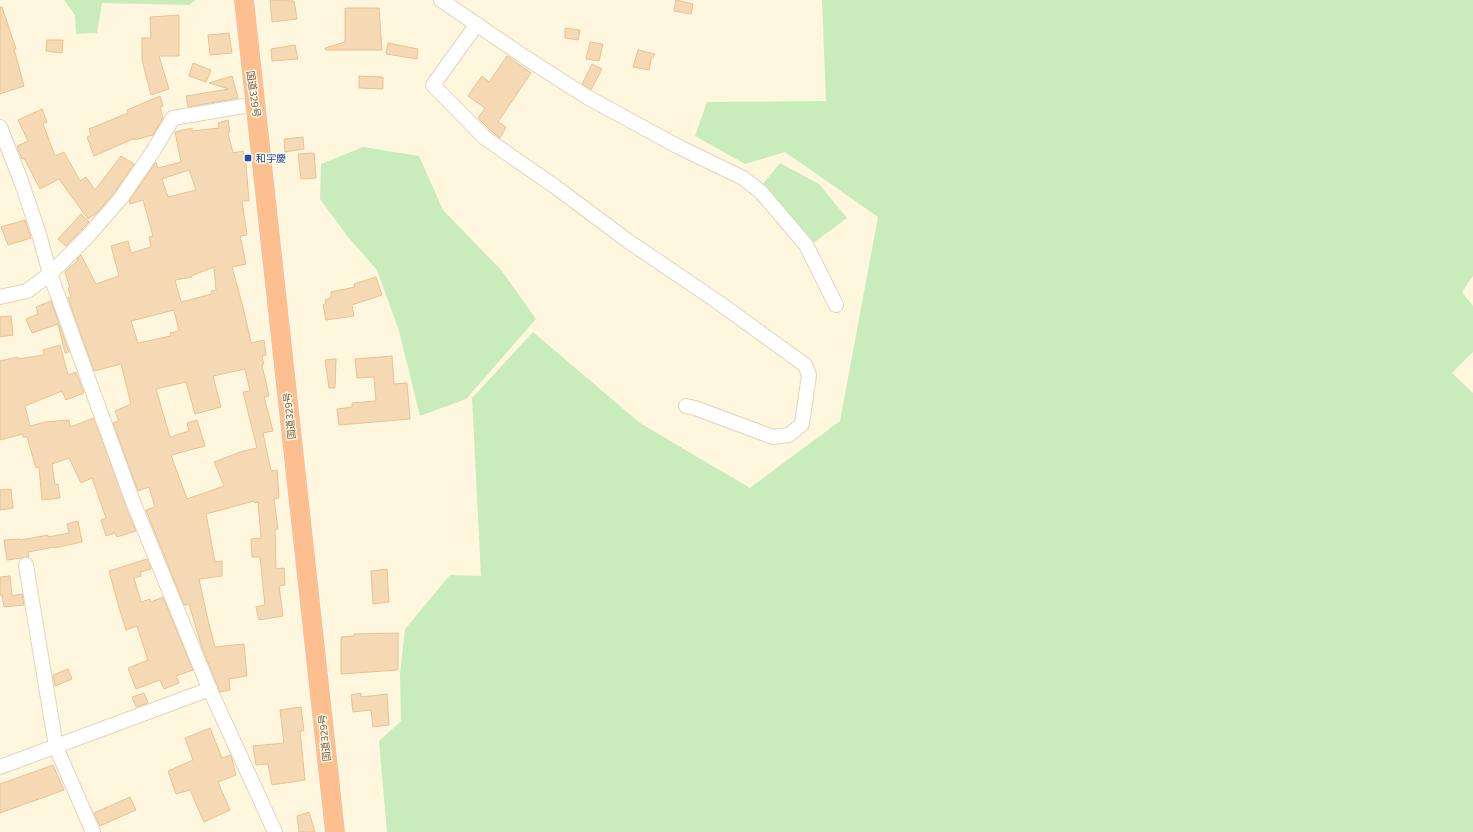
<svg xmlns="http://www.w3.org/2000/svg" width="1473" height="832" viewBox="0 0 1473 832" font-family="Commissioner,'Noto Sans JP',sans-serif">
<rect width="100%" height="100%" fill="#fef7de"/>
<g fill="#c8ecbc">
<path d="M64 0H196L189 5 102 3 97 33 76 34 75 15Z"/>
<path d="M822 0H1473V276L1462 292 1473 306V352L1452 373 1473 393V832H387L379 741 401 721 400 674 405 629 450 575 481 576 472 398 533 332 640 423 750 488 840 421 878 217 785 152 745 164 695 136 707 102 826 101Z"/>
<path d="M363 147 419 156 443 210 501 270 536 319 466 399 420 416 399 331 377 270 348 237 320 199 321 164Z"/>
<path d="M780 163 819 184 847 218 812 244 761 186Z"/>
</g>
<g fill="#f5d9b4" stroke="#e9c293" fill-rule="evenodd">
<path d="M270 0 294 1 297 19 272 22Z"/>
<path d="M676 0 693 4 691 14 674 11Z"/>
<path d="M0 7H2L16 49H14L24 86 0 94Z"/>
<path d="M345 8H379L382 50H326L325 48 345 42Z"/>
<path d="M179 15V56H159L169 89 151 95 142 60V38H151L150 17Z"/>
<path d="M565 28 580 30 578 40 565 38Z"/>
<path d="M229 33 232 53 210 55 208 35Z"/>
<path d="M47 40H63L62 53 46 51Z"/>
<path d="M590 42 603 44 599 61 586 59Z"/>
<path d="M388 43 418 49 417 59 386 54Z"/>
<path d="M295 45 298 59 272 61 271 49Z"/>
<path d="M638 50 655 54 651 60 649 70 633 67Z"/>
<path d="M507 56 531 73 498 122 506 127 500 138 491 131 478 118 485 108 468 96 482 76 489 82Z"/>
<path d="M193 63 211 70 206 82 189 76Z"/>
<path d="M592 64 602 69 591 90 582 84Z"/>
<path d="M232 76 238 98 188 107 186 96 229 89 209 83Z"/>
<path d="M359 76 383 77V89L359 88Z"/>
<path d="M160 96 163 106 160 107 163 118 153 135 134 140 135 138 94 156 87 137 91 135 89 129 128 113 127 110Z"/>
<path d="M42 109 47 122 43 124 55 156 64 152 80 181 86 177 95 190 121 156 134 164 114 193 97 213 88 219 59 179 40 189 24 158 22 159 17 146 28 141 18 120Z"/>
<path d="M228 120 230 132 228 133 233 153 243 151 246 164 249 201H242L247 235 240 236 246 264 232 267 245 315 251 343 264 340 266 355 262 356 264 364 262 365 269 396 264 397 273 431 263 433 271 471 277 470 279 498 274 499 278 529 275 530 276 569 284 568 285 585 279 586 283 616 259 620 256 607 265 605 260 557H252L251 539 261 538 258 502 255 503 254 501 206 514 215 562 222 561V576L199 579 207 616 215 647 244 644 247 676 229 679 230 690 220 692 202 648 189 604 184 605 146 510 155 507 149 487 138 491 113 423 119 421 115 411 131 404 121 364 94 371 68 298 71 297 68 288H70L65 272 78 260 77 259 81 255 96 284 119 276 111 246 128 241 131 253 151 247 149 237 153 236 143 200 130 204 129 201 156 162 158 168 181 162 175 132 192 128V131L219 128 218 123ZM189 170 196 190 168 197 162 179ZM214 267 216 290 211 291 212 294 181 302 175 280 192 277 191 276ZM174 310 179 331 170 333 171 336 138 343 131 321ZM245 369 250 391 243 392 257 448 243 451 214 462 224 486 187 499 171 455 205 446 197 420 187 423 189 431 170 437 156 389 186 382 195 414 221 407 213 376Z"/>
<path d="M303 137 304 149 285 152 284 139Z"/>
<path d="M314 153 316 178 301 179 298 154Z"/>
<path d="M81 214 89 222 66 246 58 239Z"/>
<path d="M25 220 31 238 8 245 1 227Z"/>
<path d="M376 277 382 295 352 305 354 316 326 320 323 305 326 303 325 300 331 298V292L355 287 354 284Z"/>
<path d="M51 301 69 352 65 353 58 324 32 333 26 319 38 314 36 307Z"/>
<path d="M11 316 13 335 0 337V317Z"/>
<path d="M60 345 68 375 76 372 84 393 66 400 62 391 25 406 30 426 45 422 69 420 70 427 94 418 136 531 117 537 115 533 106 536 101 520 106 518 92 478 81 483 69 458 52 464 55 485 58 484 60 498 42 500 39 467 36 468 27 437H23V434L0 440V361L18 357V359L44 355 43 350Z"/>
<path d="M392 356 394 384 407 383 410 419 339 425 337 409 352 407V403L376 401 374 377 357 378 355 359Z"/>
<path d="M336 359 335 388H329L325 360Z"/>
<path d="M11 489 13 508 0 510V490Z"/>
<path d="M78 521 82 542 54 548V547L28 552 29 557 7 560 4 540 20 539 21 540 48 535V537L69 533 67 524Z"/>
<path d="M147 559 151 569 140 572 141 576 134 578 141 602 150 599 151 602 163 597 193 670 176 676 179 683 164 689 160 680 136 689 128 668 148 660 137 626 126 630 120 611 109 571Z"/>
<path d="M387 569 389 602 373 604 371 571Z"/>
<path d="M10 576 12 596 22 594 24 605 4 607 2 595H0V577Z"/>
<path d="M398 633V670L341 674V637L354 636V634Z"/>
<path d="M68 669 72 679 55 686 53 675Z"/>
<path d="M144 693 148 703 136 707 132 697Z"/>
<path d="M361 693V697L387 694 389 725 373 727 371 710 353 712 351 695Z"/>
<path d="M301 707 304 731H300L305 780 272 785 268 764 256 765 253 746 284 743 280 710Z"/>
<path d="M210 728 222 758 231 755 236 775 218 782 230 810 204 822 190 790 176 794 168 771 193 760 185 738Z"/>
<path d="M53 765 64 790 0 813V784Z"/>
<path d="M130 797 136 810 100 826 94 813Z"/>
<path d="M309 812 315 832H299L297 816Z"/>
</g>
<g fill="none" stroke-linecap="round" stroke-linejoin="round">
<defs>
<g id="minor">
<path d="M441 0 523 56 587 97 679 147 743 178 761 192 806 245 836 305"/>
<path d="M477 24 433 85 485 138 557 188 628 241 718 302 805 365 809 375 802 424 789 435 773 437 695 408 686 406"/>
<path d="M0 127 21 181 39 234 50 274 133 502 210 690 275 832"/>
<path d="M0 297 27 291 50 274 88 236 121 198 152 153 173 118 256 104"/>
<path d="M26 565 56 747 93 832"/>
<path d="M0 767 210 689"/>
</g>
<path id="highway" d="M244 0 335 832"/>
</defs>
<use href="#minor" stroke="#e2d4ba" stroke-width="16"/>
<use href="#highway" stroke="#fff" stroke-width="22"/>
<use href="#minor" stroke="#fff" stroke-width="14"/>
<use href="#highway" stroke="#fdbe90" stroke-width="20"/>
</g>
<rect fill="#1a4fb4" stroke="#fff9e6" stroke-width="1.5" x="244" y="154" width="8" height="8" rx="2"/>
<g text-anchor="middle" stroke-width="3" stroke-linejoin="round" paint-order="stroke">
<g font-size="10" fill="#755e45" stroke="#fff9e6">
<text transform="translate(254 94) rotate(82)" y="4">国道329号</text>
<text transform="translate(289 416) rotate(-96)" y="4">国道329号</text>
<text transform="translate(324 738) rotate(-96)" y="4">国道329号</text>
</g>
<g font-size="10" fill="#164399" stroke="#fff9e6" text-anchor="start">
<text x="256" y="162">和宇慶</text>
</g>
</g>
</svg>
